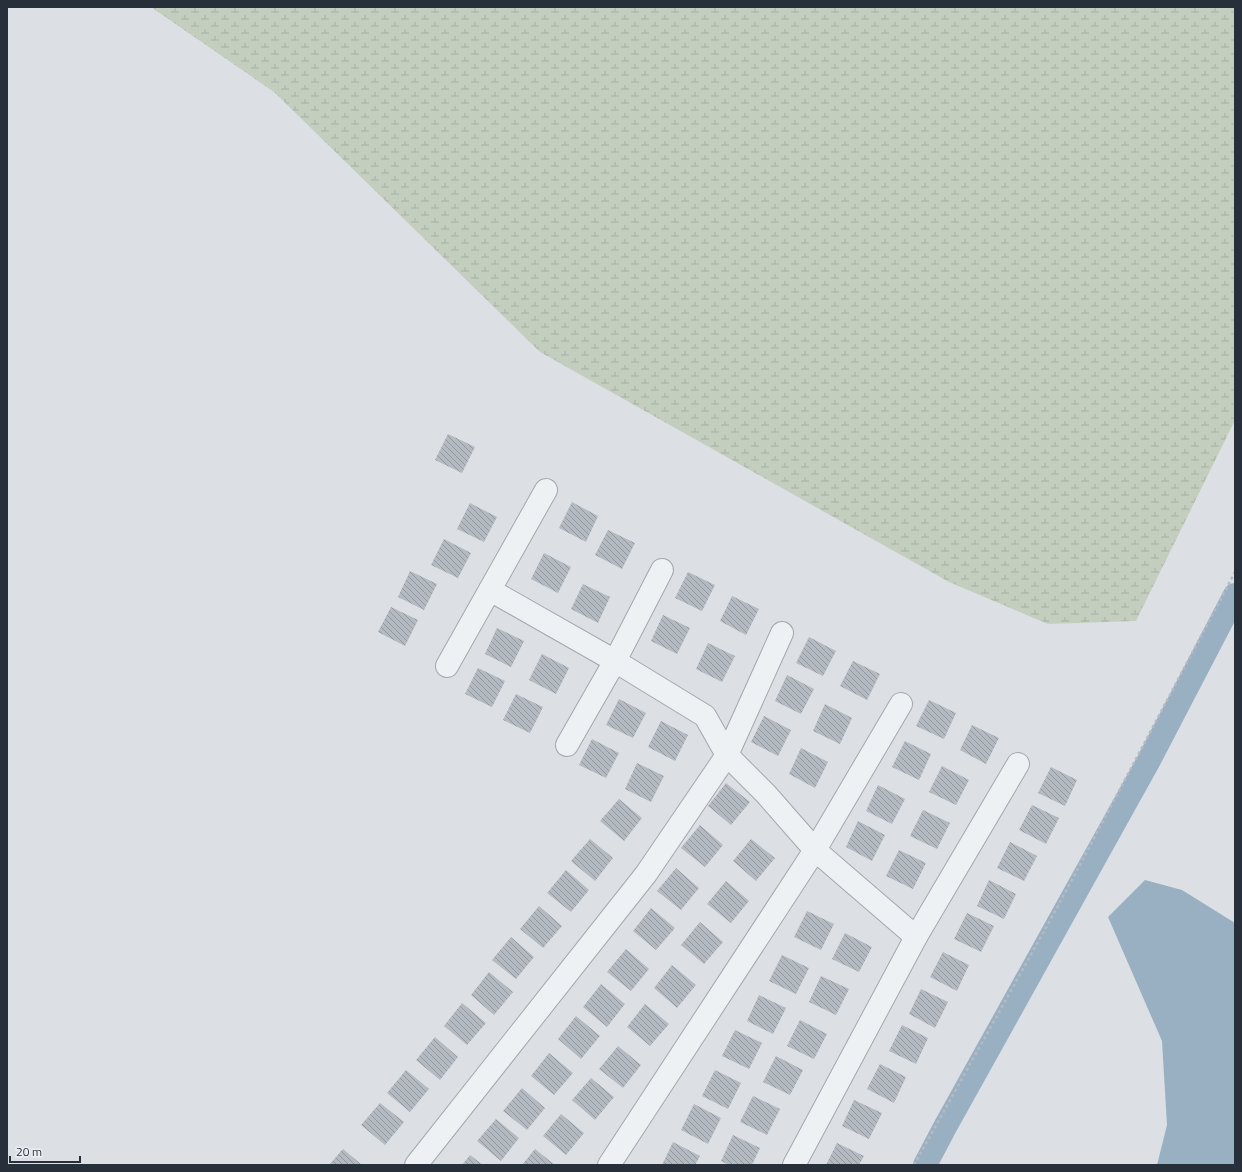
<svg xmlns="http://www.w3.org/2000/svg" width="1242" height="1172" viewBox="0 0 1242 1172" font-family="'Titillium Web',sans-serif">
<defs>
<pattern id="wetland-marsh" width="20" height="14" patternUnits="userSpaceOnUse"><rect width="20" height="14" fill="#c3cebe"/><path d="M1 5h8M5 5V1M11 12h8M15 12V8" fill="none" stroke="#a8b1a4"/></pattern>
<pattern id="building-back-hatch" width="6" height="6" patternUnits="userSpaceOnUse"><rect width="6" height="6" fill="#b4bac1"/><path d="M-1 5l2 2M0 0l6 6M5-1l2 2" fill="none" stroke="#92989e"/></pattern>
</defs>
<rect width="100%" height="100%" fill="#dce0e5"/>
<path fill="url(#wetland-marsh)" d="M151 7H1235V420L1136 621 1048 624 949 582 540 352 274 92Z"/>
<path fill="#99b0c3" d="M1145 880 1182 890 1235 923V1165H1157L1167 1125 1162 1041 1108 917Z"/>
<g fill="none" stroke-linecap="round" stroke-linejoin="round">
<path stroke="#99b0c3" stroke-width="24" d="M925 1165 945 1127 1148 762 1235 595"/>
</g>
<g fill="url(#building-back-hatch)">
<path d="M448 434 475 447 462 473 435 460Z"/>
<path d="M572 502 598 516 586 542 559 528Z"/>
<path d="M470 503 497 517 484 542 457 529Z"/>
<path d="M608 530 635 543 622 569 595 555Z"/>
<path d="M444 539 471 553 458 578 431 565Z"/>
<path d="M544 553 571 567 558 593 531 579Z"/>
<path d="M410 571 437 584 424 610 398 597Z"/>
<path d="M688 572 715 585 702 611 675 598Z"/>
<path d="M583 584 610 597 598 623 571 609Z"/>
<path d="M732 596 759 609 746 635 720 621Z"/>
<path d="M391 607 418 620 405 646 378 632Z"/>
<path d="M663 615 690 628 677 654 651 641Z"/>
<path d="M497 628 524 641 511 667 485 654Z"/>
<path d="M809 637 836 651 823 676 796 663Z"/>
<path d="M708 643 735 656 722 682 696 669Z"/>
<path d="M542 654 569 668 556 694 529 680Z"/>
<path d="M853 661 880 674 867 700 840 686Z"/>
<path d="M478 668 505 681 492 707 465 694Z"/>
<path d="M787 675 814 689 801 714 775 701Z"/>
<path d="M516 694 543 707 530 733 503 720Z"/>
<path d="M619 699 646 713 633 738 606 725Z"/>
<path d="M929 700 956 713 944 739 916 726Z"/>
<path d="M825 704 852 718 840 744 813 731Z"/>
<path d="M764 716 791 730 778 756 751 742Z"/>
<path d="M661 721 688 735 675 761 648 747Z"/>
<path d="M972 725 999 738 986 764 960 750Z"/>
<path d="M592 739 619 753 606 778 579 765Z"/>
<path d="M905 741 931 754 919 780 892 767Z"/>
<path d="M801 748 828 762 815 788 789 774Z"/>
<path d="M637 763 664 776 651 802 625 789Z"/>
<path d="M942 766 969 780 956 805 929 792Z"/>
<path d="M1051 767 1077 780 1065 806 1038 793Z"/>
<path d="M726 783 750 802 731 825 708 806Z"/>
<path d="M878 785 905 799 892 824 866 811Z"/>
<path d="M619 799 642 818 624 841 600 821Z"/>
<path d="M1032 805 1059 818 1046 844 1019 830Z"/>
<path d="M923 810 950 823 937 849 910 836Z"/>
<path d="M858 821 885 835 872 861 846 847Z"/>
<path d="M700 825 723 845 705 867 681 848Z"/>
<path d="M590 839 613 858 595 881 571 861Z"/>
<path d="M751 839 775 858 756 881 733 861Z"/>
<path d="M1010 842 1037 856 1024 881 997 868Z"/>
<path d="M899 850 926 863 913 889 886 876Z"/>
<path d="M676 868 699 888 681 910 657 891Z"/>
<path d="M566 870 589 890 571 912 547 893Z"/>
<path d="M989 880 1016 894 1004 919 977 906Z"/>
<path d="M726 881 749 901 731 923 707 904Z"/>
<path d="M539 906 562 926 543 948 520 929Z"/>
<path d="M651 908 675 928 656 950 633 931Z"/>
<path d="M807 911 834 924 821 950 794 937Z"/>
<path d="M967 913 994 926 981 952 954 939Z"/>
<path d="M700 922 723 942 704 964 681 945Z"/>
<path d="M845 933 872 947 859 972 832 959Z"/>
<path d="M511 937 534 957 516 979 492 960Z"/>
<path d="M626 949 649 969 631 991 607 972Z"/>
<path d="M943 952 969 965 957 991 930 977Z"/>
<path d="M782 955 809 968 796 994 769 981Z"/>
<path d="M672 965 696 985 677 1008 654 988Z"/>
<path d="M489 972 513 992 494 1015 471 995Z"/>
<path d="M821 976 849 989 836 1015 809 1002Z"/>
<path d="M601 984 625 1004 607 1027 583 1007Z"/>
<path d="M921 989 948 1002 935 1028 909 1014Z"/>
<path d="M759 995 786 1008 773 1034 747 1021Z"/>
<path d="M462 1003 486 1023 467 1045 444 1026Z"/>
<path d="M645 1004 669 1024 650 1046 627 1027Z"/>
<path d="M576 1016 600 1036 581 1059 558 1039Z"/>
<path d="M800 1020 827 1034 814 1059 787 1046Z"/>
<path d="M902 1025 928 1038 916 1064 889 1051Z"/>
<path d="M735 1030 762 1043 749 1069 722 1056Z"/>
<path d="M435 1037 458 1057 440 1080 416 1060Z"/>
<path d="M618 1046 641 1065 623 1088 599 1069Z"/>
<path d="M549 1053 573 1073 554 1095 531 1076Z"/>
<path d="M776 1056 803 1070 790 1095 763 1082Z"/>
<path d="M880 1064 906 1077 894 1103 867 1089Z"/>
<path d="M406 1070 429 1089 410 1112 387 1093Z"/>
<path d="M715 1070 741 1083 728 1109 702 1096Z"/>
<path d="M591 1078 614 1097 595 1120 572 1100Z"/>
<path d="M522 1088 545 1108 527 1130 503 1111Z"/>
<path d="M753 1096 780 1109 767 1135 740 1122Z"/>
<path d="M854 1100 882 1113 869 1139 842 1126Z"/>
<path d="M380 1103 404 1122 385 1145 361 1125Z"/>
<path d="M694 1104 721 1118 708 1144 681 1130Z"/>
<path d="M561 1114 584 1133 566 1155 543 1136Z"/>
<path d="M496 1119 519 1138 501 1161 477 1141Z"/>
<path d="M733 1135 760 1148 752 1165H729L721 1161Z"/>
<path d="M673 1142 700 1156 695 1165H662Z"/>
<path d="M837 1143 864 1156 859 1165H826Z"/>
<path d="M343 1149 362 1165H329Z"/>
<path d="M535 1149 555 1165H522Z"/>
<path d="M470 1155 483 1165H462Z"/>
</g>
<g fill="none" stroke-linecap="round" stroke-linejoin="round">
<defs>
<g id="street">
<path d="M490 590 615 661 705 716 727 755 766 794 815 850 916 937"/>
<path d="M447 666 546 490"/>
<path d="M567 745 615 661 662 570"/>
<path d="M416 1165 646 874 727 755 782 633"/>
<path d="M609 1165 815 850 901 704"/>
<path d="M794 1165 916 937 1018 764"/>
</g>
</defs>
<use href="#street" stroke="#a2a7ae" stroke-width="24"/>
<path stroke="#b6bbc0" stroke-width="2.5" stroke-dasharray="3 3" stroke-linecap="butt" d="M914 1165 1058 906 1235 572"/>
<use href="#street" stroke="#eef1f4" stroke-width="22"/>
</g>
<rect width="1242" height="1172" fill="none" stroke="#272f3a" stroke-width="16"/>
<path d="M10 1156v6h70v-6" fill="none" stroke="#272f3a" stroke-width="2"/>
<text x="16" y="1156" font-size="12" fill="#272f3a" stroke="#ebeff3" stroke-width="3" paint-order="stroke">20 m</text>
</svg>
